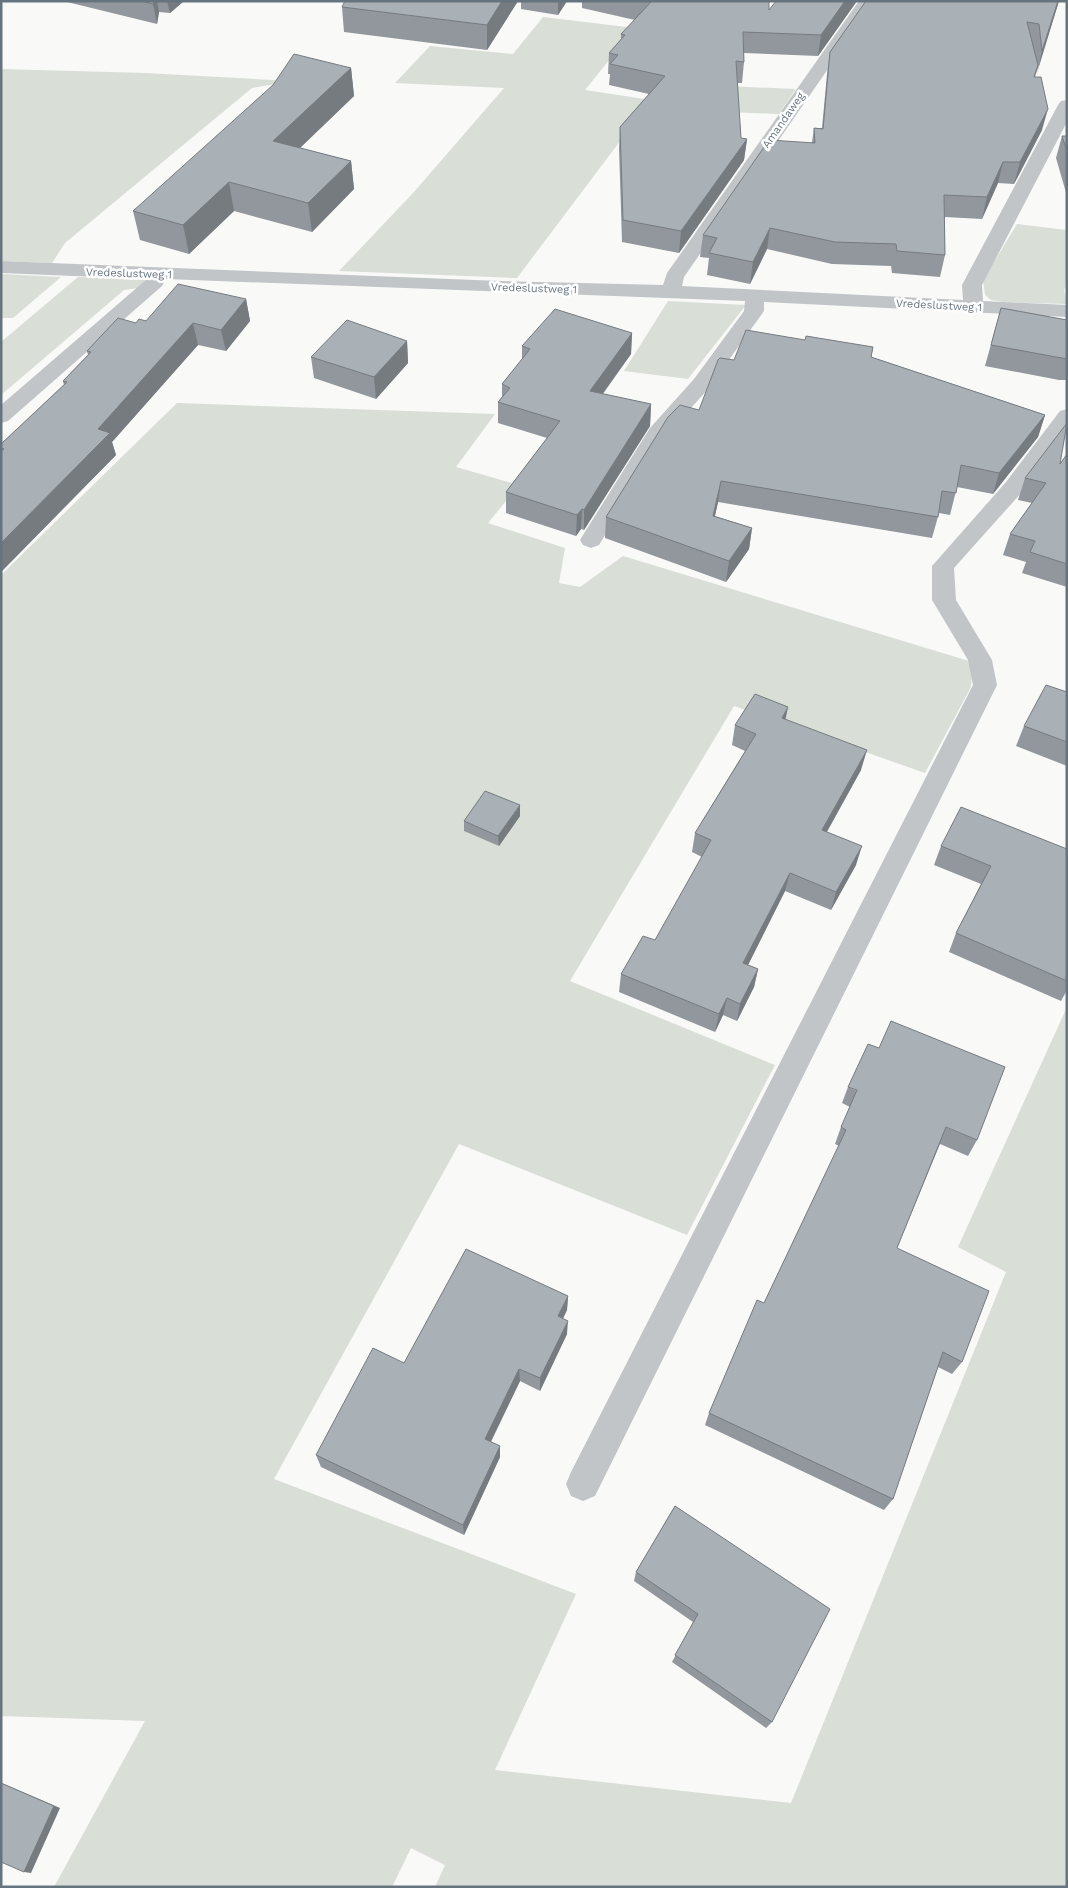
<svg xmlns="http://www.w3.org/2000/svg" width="1068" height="1888" viewBox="0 0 1068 1888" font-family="'Work Sans',sans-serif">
<rect width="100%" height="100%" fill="#f9f9f8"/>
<g fill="#d9ded7">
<path d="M543 17 635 28 585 90 651 100 517 278 339 271 414 192 504 88 395 83 430 46 513 54Z"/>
<path d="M1 69 146 73 291 81 252 88 65 243 52 263 1 261Z"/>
<path d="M679 84 796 89 779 114 656 109Z"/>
<path d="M1017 224 1067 230V284L1064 290 1067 304 1003 302 991 300 985 295 983 280Z"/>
<path d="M1 274 61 277 13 318H1Z"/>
<path d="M78 277 146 280 139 288 124 290 1 395V342Z"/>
<path d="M668 301 746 305 688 379 624 371Z"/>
<path d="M177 403 495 414 456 467 519 485 488 523 565 548 559 583 580 587 623 556 969 661 972 675 971 687 925 773 734 706 570 981 775 1065 687 1235 459 1144 274 1479 576 1594 495 1770 791 1803 1006 1272 958 1247 1067 1007V1887H435L445 1865 411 1848 392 1887H54L145 1721 1 1716V575Z"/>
</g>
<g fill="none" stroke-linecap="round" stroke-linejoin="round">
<g fill="#c1c5c8" fill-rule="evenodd">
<path d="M859 1H875L684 277 682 286 963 300 962 285 1058 105 1061 101 1067 100V122L982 285 983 301 1067 305V317L764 302V311L708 389 665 437 599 545 591 548 583 545 580 540 583 535 650 428 694 379 744 311 745 301 166 279 162 286 8 421 1 423V405L147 279 1 273V261L500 281 663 285 667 273Z"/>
<path d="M1067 409V431L1022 492 954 568 956 600 992 660 997 685 595 1496 583 1501 571 1496 566 1484 571 1472 973 685 968 660 932 600V566L1006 482 1060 411Z"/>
</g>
</g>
<g fill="#91979d">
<path d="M63 1H184L170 13 159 12 157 24Z"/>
<path d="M518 1 487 50 344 32 342 7Z"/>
<path d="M521 1H567L558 15 521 9Z"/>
<path d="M582 1H769V10L857 1 818 56 744 53V62L742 83H737L741 138 747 139 744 160 679 253 622 242 619 148 620 127 649 94 609 85 610 74H608L609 53 621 39V34L635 20 582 8Z"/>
<path d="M866 1H1059L1035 77 1042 130 1014 184 998 183 982 219 945 217V255L940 277 892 273 891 266 832 264 767 249 750 284 707 275 709 258 700 257 703 235 812 142 814 128H822L827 74 830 52Z"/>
<path d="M351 68 354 96 300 148 351 161 354 189 312 232 234 211 189 254 140 240 133 211Z"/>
<path d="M1062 136H1067V196L1056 158Z"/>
<path d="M246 299 250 321 226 351 198 345 112 442 116 455 1 572V444L64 385 63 381 88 355 87 351 136 323Z"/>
<path d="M1001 308 1067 320V380H1059L985 366Z"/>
<path d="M632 333 631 354 603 394 651 404 650 426 584 530 581 529 576 536 506 513V492L547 438 498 423V402L502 397V384L522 360V346Z"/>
<path d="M805 340 873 347 871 357 1045 415 1038 437 993 494 957 487 950 515 939 513 932 538 718 502 715 516 752 528 749 549 726 582 605 538 606 517 699 410 734 360Z"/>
<path d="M407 341 408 363 376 399 314 378 311 357Z"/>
<path d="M1067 454V587L1022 573 1026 562 1003 555 1010 534 1032 503 1018 500 1025 478 1060 464Z"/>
<path d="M1067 692V766L1016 746 1024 726Z"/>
<path d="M786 719 861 770 827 832 856 865 831 910 785 891 748 965 758 969 754 987 737 1021 723 1015 715 1032 619 992 621 974 655 940 702 857 692 852 695 833 745 751 732 745 735 725Z"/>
<path d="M520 816 499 846 464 831V821Z"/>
<path d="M941 846 1067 849V990L1061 1001 949 952 956 933 981 884 934 865Z"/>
<path d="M848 1087 977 1140 968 1156 940 1144 897 1248 962 1362 952 1374 938 1367 893 1499 884 1510 705 1425 709 1413 764 1303 839 1146 835 1144 841 1127 850 1107 842 1103Z"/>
<path d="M568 1296 567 1310 563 1318 567 1334 540 1391 520 1381 491 1442 500 1446V1457L464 1535 321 1467 316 1455 404 1363Z"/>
<path d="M675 1506 772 1722 766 1728 672 1662 693 1622 634 1581 636 1572Z"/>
</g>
<g fill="#767b7f">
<path d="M154 1H157L159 12 157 24 153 4Z"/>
<path d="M167 1H184L170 13Z"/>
<path d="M502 1H518L487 50V25Z"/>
<path d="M558 1H567L558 15Z"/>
<path d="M845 1H857L818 56 821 35Z"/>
<path d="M1058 1H1059L1037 73 1042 51Z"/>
<path d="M351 68 354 96 278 169 273 141Z"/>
<path d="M1048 109 1042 130 1014 184 1020 162Z"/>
<path d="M747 139 744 160 679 253 681 231Z"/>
<path d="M351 161 354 189 312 232 308 203Z"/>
<path d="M1003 162 998 183 982 219 987 197Z"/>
<path d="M229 182 234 211 189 254 183 225Z"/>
<path d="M770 228 767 249 750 284 753 262Z"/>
<path d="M246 299 250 321 226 351 221 330Z"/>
<path d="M193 323 198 345 112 442 116 455 1 572V543L98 429Z"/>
<path d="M632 333 631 354 589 412 590 391Z"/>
<path d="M407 341 408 363 376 399 374 377Z"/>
<path d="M651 404 650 426 584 530V510Z"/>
<path d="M1045 415 1038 437 993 494 999 473Z"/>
<path d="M721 481 718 502 710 537 713 516Z"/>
<path d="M582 509 581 529 576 536 577 515Z"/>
<path d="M752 528 749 549 726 582 729 561Z"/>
<path d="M788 707 784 727 782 718Z"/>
<path d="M867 750 861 770 817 849 822 830Z"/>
<path d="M520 805V816L499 846 498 836Z"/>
<path d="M862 846 856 865 831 910 836 892Z"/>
<path d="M790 873 785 891 740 981 743 963Z"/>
<path d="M758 969 754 987 737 1021 740 1004Z"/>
<path d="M727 998 723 1015 715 1032 719 1014Z"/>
<path d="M568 1296 567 1310 558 1329V1316Z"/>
<path d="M568 1321 567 1334 540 1391V1378Z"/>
<path d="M519 1369 520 1381 486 1451 485 1439Z"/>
<path d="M500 1446V1457L464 1535 463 1525Z"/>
<path d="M1 1783 60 1808 31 1873 24 1872Z"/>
</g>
<g fill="#a9b0b6" stroke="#767b7f">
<path d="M142 1H154L153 4Z"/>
<path d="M345 1H502L487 25 342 7Z"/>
<path d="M647 1H769V10L776 1H845L821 35 743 32 744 62 736 61 741 138 747 139 681 231 623 220 620 127 665 76 610 64 618 55 609 53 625 35 621 34 651 2Z"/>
<path d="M866 1H1058L1042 51 1039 24 1027 22 1038 65 1034 77H1041L1048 109 1020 162H1003L987 197 944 195 945 255 897 251 896 244 835 242 770 228 753 262 709 253 717 238 703 235 769 140 815 143 814 128 823 129 830 52Z"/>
<path d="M294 54 351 68 273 141 351 161 308 203 229 182 183 225 133 211 273 85Z"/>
<path d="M1062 136H1067V151Z"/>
<path d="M178 284 246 299 221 330 193 323 98 429 110 433 1 543V451L4 449 1 448V444L67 382 63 381 91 352 87 351 118 318 136 323 139 319 146 321Z"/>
<path d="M1001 308 1067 320V359L991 345Z"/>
<path d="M555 309 632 333 590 391 651 404 584 510 582 509 577 515 506 492 560 421 498 402 510 388 502 384 530 349 522 346Z"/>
<path d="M347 320 407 341 374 377 311 357Z"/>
<path d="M746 330 805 340 806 336 873 347 871 357 1045 415 999 473 961 465 956 493 942 491 938 517 721 481 713 516 752 528 729 561 606 517 668 417 680 405 699 410 718 360 720 358 734 360Z"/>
<path d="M1067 423 1060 464 1067 454V564L1030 552 1035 541 1010 534 1046 483 1025 478Z"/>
<path d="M1046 685 1067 692V742L1024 726Z"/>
<path d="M755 694 788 707 782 718 867 750 822 830 862 846 836 892 790 873 743 963 758 969 740 1004 727 998 719 1014 621 974 643 936 655 940 711 840 695 833 756 734 735 725Z"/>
<path d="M485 791 520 805 498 836 464 821Z"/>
<path d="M961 807 1067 849V981L956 933 991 866 941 846Z"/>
<path d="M891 1021 1005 1067 977 1140 946 1127 897 1248 989 1291 962 1362 943 1352 893 1499 709 1413 757 1300 764 1303 846 1130 841 1127 857 1090 848 1087 868 1044 879 1048Z"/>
<path d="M466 1249 568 1296 558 1316 568 1321 540 1378 519 1369 485 1439 500 1446 463 1525 316 1455 373 1348 404 1363Z"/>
<path d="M675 1506 830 1609 772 1722 675 1655 698 1614 636 1572Z"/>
<path d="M1 1783 54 1806 24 1872 1 1862Z"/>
</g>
<g text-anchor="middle" stroke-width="5" stroke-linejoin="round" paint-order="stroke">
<g font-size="11" fill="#667480" stroke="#fff">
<text transform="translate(783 120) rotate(-55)" y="4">Amandaweg</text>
<text transform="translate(129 273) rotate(2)" y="4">Vredeslustweg 1</text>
<text transform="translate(534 288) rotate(2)" y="4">Vredeslustweg 1</text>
<text transform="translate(939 305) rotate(3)" y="4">Vredeslustweg 1</text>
</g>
</g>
<rect width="1068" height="1888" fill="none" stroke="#667480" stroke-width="5"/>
</svg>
